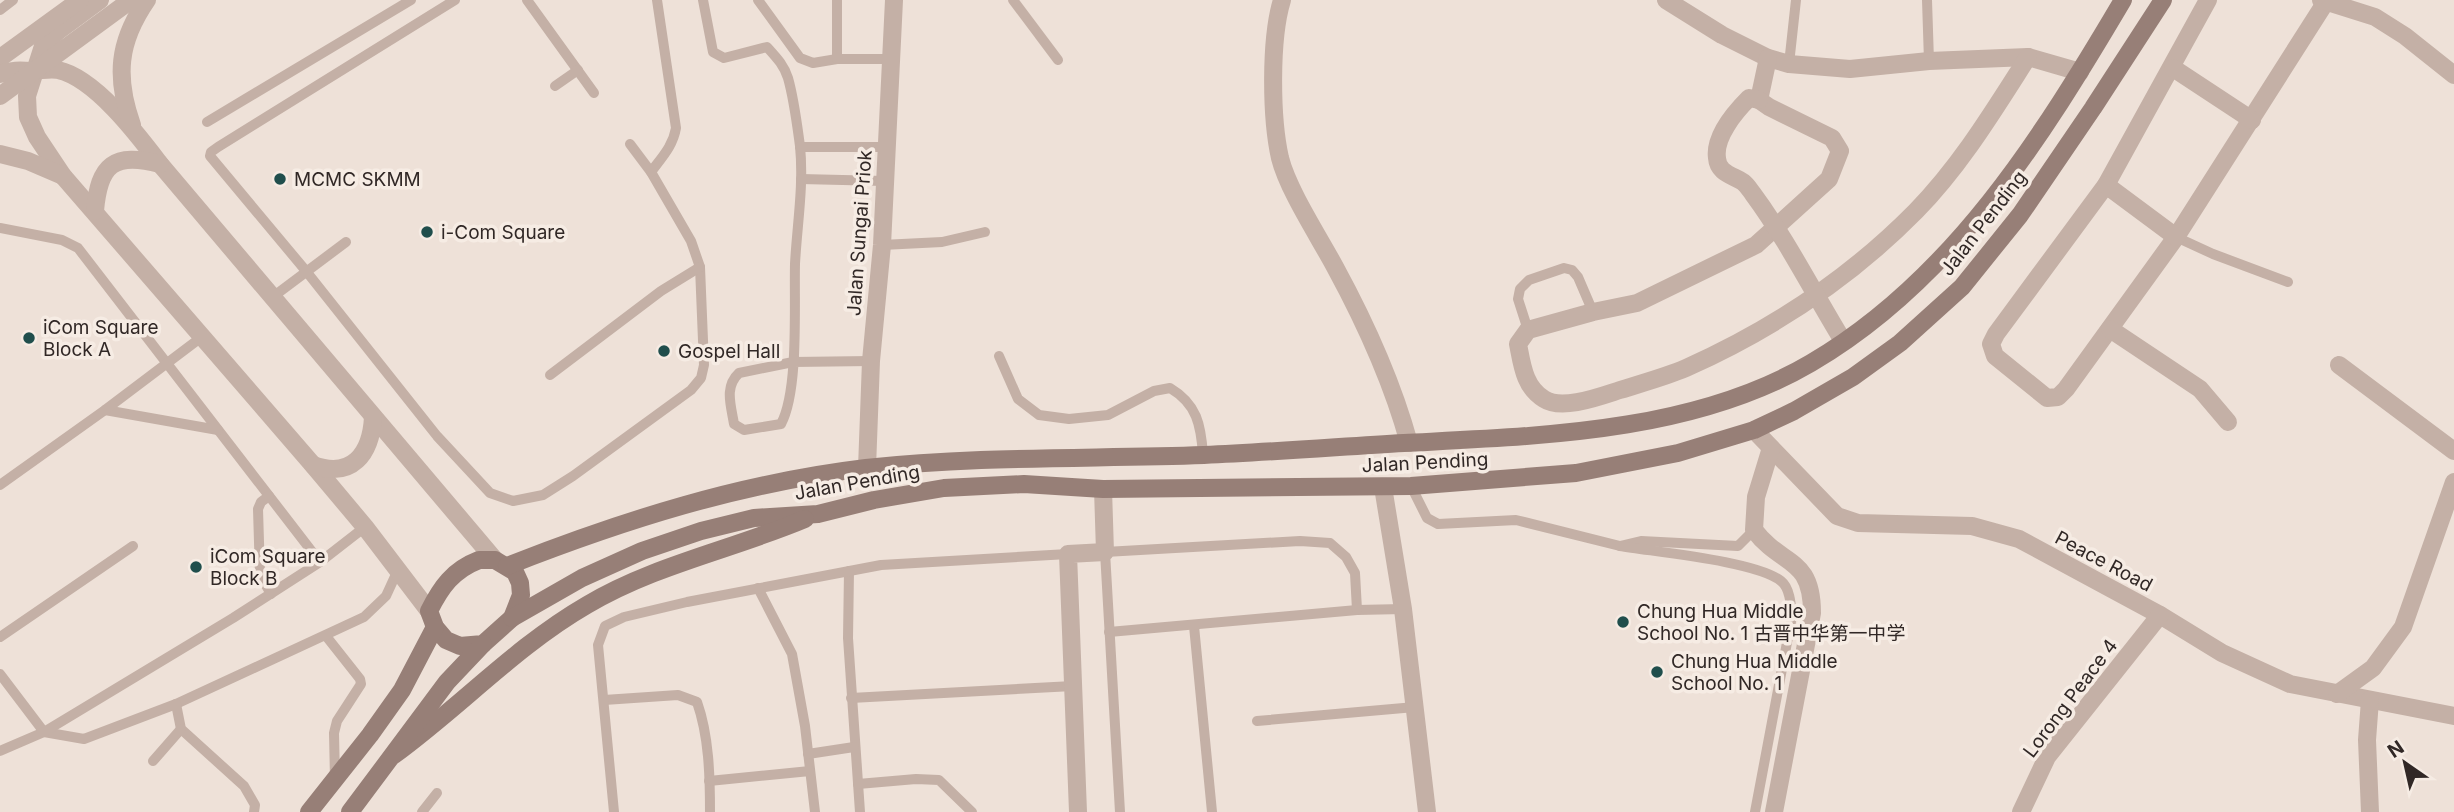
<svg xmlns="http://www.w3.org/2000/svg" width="2454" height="812" viewBox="0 0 2454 812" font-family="Inter,'Noto Sans SC',sans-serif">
<rect width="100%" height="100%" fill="#eee1d8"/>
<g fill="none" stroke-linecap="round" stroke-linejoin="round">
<g stroke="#c4b0a6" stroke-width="10">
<path d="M455 0 218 147 211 152 210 156 306 271 437 436 490 493 513 501 543 495 573 476 691 390 701 378 704 365 700 267 691 241 651 172 630 144"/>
<path d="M527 0 594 93"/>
<path d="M703 0 713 52 724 58 767 47C776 57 784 65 788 78 794 99 797 124 800 146 804 186 797 225 795 264 794 304 799 391 781 424L744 430 734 424C731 405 724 387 739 373L793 362 871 361"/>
<path d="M758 0 800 58 813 63 837 59H891"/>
<path d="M1013 0 1058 60"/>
<path d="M1927 0 1929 61"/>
<path d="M0 10 13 0"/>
<path d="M837 59V0"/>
<path d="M1789 64 1796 0"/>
<path d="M555 86 578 70"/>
<path d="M207 122 411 0"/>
<path d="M800 147H885"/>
<path d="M651 172C662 157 673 146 676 128L657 0"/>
<path d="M801 179 884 181"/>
<path d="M0 228 62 240 78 248 320 562"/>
<path d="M2176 237 2213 254 2288 282"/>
<path d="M882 245 942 242 985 232"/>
<path d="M274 296 346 242"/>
<path d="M1528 330 1518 299 1520 289 1529 280 1564 268 1572 270 1578 277 1593 312"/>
<path d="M999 356 1018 399 1039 415 1069 419 1108 415 1154 391 1170 388C1197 404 1201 425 1203 455"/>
<path d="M550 375 661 291 700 267"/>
<path d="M105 410 218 430"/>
<path d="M0 485 105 410 203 336"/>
<path d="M1411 486 1427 518 1438 524 1516 520 1620 546 1641 541 1738 546 1754 530"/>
<path d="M269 496 261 502 258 509 260 575 271 594"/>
<path d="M1620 546C1655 552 1756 561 1781 581 1790 588 1791 605 1792 616L1755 812"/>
<path d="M849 571 848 638 860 812"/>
<path d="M758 588 792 654 805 726 815 812"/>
<path d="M1194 626 1212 812"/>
<path d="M1109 632 1357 610 1403 609"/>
<path d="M326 636 360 679 361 684 337 721 334 733 335 779"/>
<path d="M0 637 133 546"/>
<path d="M0 674 44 732 84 739 176 704 364 617 386 596 397 572"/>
<path d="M851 698 1073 686"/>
<path d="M604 700 678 695 697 702C709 736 710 776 710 812"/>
<path d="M176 704 181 729 244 786 255 805 254 812"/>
<path d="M1257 721 1415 707"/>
<path d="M0 751 44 732 233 618 320 562 365 527"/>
<path d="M808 754 854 747"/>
<path d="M153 761 181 729"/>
<path d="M709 781 810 771"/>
<path d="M858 784 916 779 939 780 972 812"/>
<path d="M422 812 437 793"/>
<path d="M614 812 598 645 605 626 624 617 687 602 881 565 1068 554"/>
<path d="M1120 812 1105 552 1300 541 1330 543 1346 557 1355 573 1357 610"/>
</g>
<g stroke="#c4b0a6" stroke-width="18">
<path d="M1282 0C1270 39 1271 118 1280 158 1288 190 1319 237 1335 267 1366 324 1392 381 1409 443"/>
<path d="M1666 0 1722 35 1768 58 1789 64 1850 69 1929 61 2028 57 2080 72"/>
<path d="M2208 0 2106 185 1996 334 1991 344 1995 356 2047 398 2058 397 2066 389 2176 237 2327 0"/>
<path d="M2321 0 2375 17 2405 36 2454 75"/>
<path d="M1768 58 1759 100 1769 107 1832 138 1840 151 1829 179 1756 245 1637 303 1593 312 1528 330 1518 344C1522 364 1524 387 1544 399 1562 411 1601 396 1620 390 1642 383 1665 377 1686 368 1771 330 1851 277 1916 211 1961 165 1994 110 2028 57"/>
<path d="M2173 68 2252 120"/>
<path d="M1759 100 1749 98C1735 112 1714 137 1717 158 1718 173 1732 175 1743 182 1747 185 1750 190 1753 194 1787 240 1813 292 1843 341"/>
<path d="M2106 185 2176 237"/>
<path d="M2110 329 2200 389 2228 422"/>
<path d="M2339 365 2454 451"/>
<path d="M1754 430 1837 516 1858 523 1972 526 2019 539 2160 615 2222 653 2290 684 2454 716"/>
<path d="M1771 448 1756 497 1754 530C1782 567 1812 556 1812 613L1774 812"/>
<path d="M867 468 871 361 882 245 894 0"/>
<path d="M1383 487 1403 609 1427 812"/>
<path d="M2337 694 2373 668 2403 627 2454 482"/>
<path d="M2370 700 2367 740 2370 812"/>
<path d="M1078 812 1068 554 1105 552 1103 489"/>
<path d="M2021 812 2047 757 2160 615"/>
</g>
<g stroke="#c4b0a6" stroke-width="18">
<path d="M100 0 58 31 43 46 27 96 28 117 37 137 63 176 313 465 365 527 429 611"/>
<path d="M0 58 80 0"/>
<path d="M0 74C12 70 19 70 32 71 40 71 50 68 58 70 95 78 138 135 160 164L495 560"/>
<path d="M0 96 131 0"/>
<path d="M132 125C115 77 118 42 147 0"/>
<path d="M0 154 28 161 63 176"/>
<path d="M95 211C99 164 114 152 160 164"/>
<path d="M313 465C352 479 371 454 373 417"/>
</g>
<g stroke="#977f77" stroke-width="18">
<path d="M479 560H495L515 572 520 583 521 595 512 618 483 644 460 646 446 640 435 627 429 611C441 587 453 570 479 560Z"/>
<path d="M507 566C624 520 741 483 866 468 978 456 1091 459 1204 455 1270 452 1337 447 1404 443 1539 436 1692 433 1811 363 1953 280 2042 137 2123 0"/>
<path d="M512 618 582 578 642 551 701 531 754 518 818 514 874 500 944 488 1024 484 1103 489 1411 486 1576 473 1678 453 1754 430 1794 411 1853 377 1900 343 1962 287 2020 215 2093 108 2163 0"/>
<path d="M394 755C460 707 516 646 587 605 654 565 734 549 805 519"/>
<path d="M309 812 370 735 402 690 435 627"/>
<path d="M350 812 447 682 483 644"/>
</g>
</g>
<g fill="#204e4c" stroke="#f6ece4" stroke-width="2.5">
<circle cx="280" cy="179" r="7"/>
<circle cx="427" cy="232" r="7"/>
<circle cx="29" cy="338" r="7"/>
<circle cx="664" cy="351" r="7"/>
<circle cx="196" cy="567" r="7"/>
<circle cx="1623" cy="622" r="7"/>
<circle cx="1657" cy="672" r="7"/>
</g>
<g text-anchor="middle" stroke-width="7" stroke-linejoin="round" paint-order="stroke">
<g font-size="19" fill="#312826" stroke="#f6ece4" text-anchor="start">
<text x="294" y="186">MCMC SKMM</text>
<text x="441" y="239">i-Com Square</text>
<text x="43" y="334">iCom Square<tspan x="43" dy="22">Block A</tspan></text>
<text x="678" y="358">Gospel Hall</text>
<text x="210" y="563">iCom Square<tspan x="210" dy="22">Block B</tspan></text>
<text x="1637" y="618">Chung Hua Middle<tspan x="1637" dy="22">School No. 1 古晋中华第一中学</tspan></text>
<text x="1671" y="668">Chung Hua Middle<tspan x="1671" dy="22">School No. 1</tspan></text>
</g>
<g font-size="19" fill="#312826" stroke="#f6ece4">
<text transform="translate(1983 223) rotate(-52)" y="7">Jalan Pending</text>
<text transform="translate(859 233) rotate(-86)" y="7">Jalan Sungai Priok</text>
<text transform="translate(1425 462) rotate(-3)" y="7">Jalan Pending</text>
<text transform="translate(857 482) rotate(-10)" y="7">Jalan Pending</text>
<text transform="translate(2104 561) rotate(28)" y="7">Peace Road</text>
<text transform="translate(2070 698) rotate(-53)" y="7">Lorong Peace 4</text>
</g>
</g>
<g transform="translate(2405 763) rotate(326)" stroke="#f6ece4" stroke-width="5" paint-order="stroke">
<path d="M0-5L12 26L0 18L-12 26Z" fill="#312826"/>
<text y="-10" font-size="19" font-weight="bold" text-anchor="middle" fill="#312826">N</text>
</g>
</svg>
